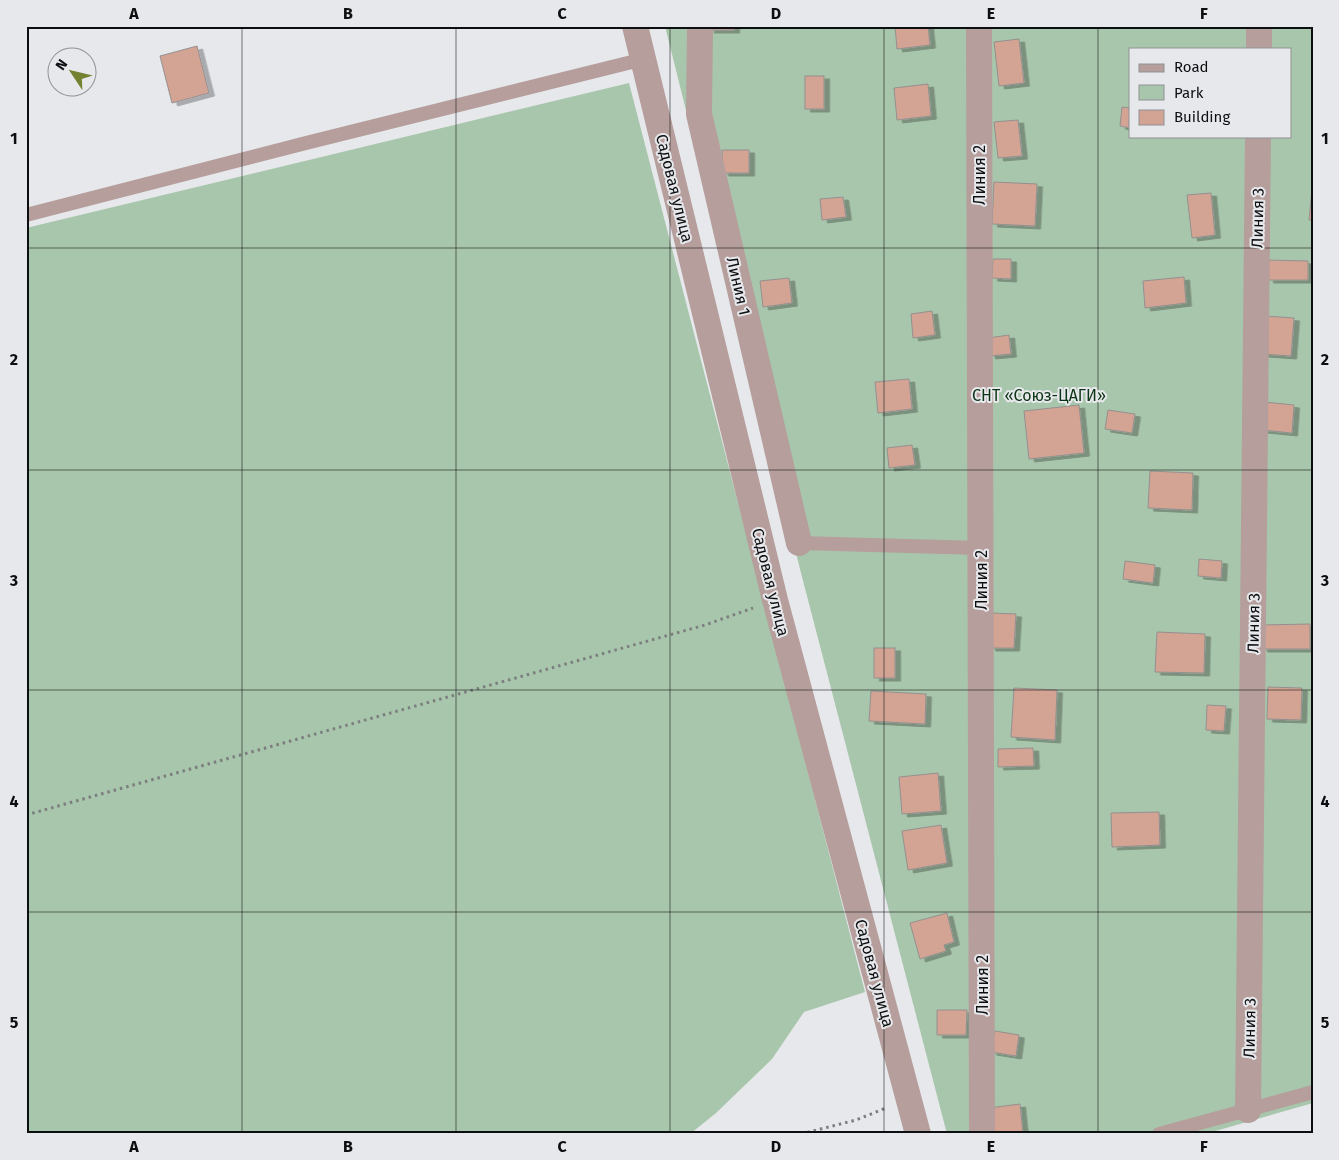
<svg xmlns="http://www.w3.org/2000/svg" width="1339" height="1160" viewBox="0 0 1339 1160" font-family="'Fira Sans',sans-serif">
<defs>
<filter id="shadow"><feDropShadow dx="5.5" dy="3" stdDeviation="0" flood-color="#0004"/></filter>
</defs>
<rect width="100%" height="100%" fill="#e7e8ec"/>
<g fill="#a8c6ab" fill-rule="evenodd">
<path d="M665 26H1313V1103L1205 1134H947L801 573ZM1130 49H1290V136H1130Z"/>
<path d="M629 83 865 992 804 1012 772 1059 716 1113 690 1134H26V228Z"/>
</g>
<g fill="#d3a394" stroke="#94908f" filter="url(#shadow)">
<rect x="709" y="26" width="25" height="4"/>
<path d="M895 26H928L930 45 897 49Z"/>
<path d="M1019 39 1024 83 999 86 994 42Z"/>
<path d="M197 46 209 93 172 103 160 56Z"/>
<rect x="805" y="76" width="19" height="33"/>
<path d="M928 84 931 116 897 120 894 88Z"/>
<path d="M1122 107 1130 108V128L1120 126Z"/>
<path d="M1018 120 1022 156 998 158 994 122Z"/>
<path d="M722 150H749V173H723Z"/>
<path d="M994 182 1037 184 1035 226 992 224Z"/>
<path d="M1312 190H1313V220H1309Z"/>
<path d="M1211 193 1215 235 1192 238 1187 195Z"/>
<path d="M843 197 846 217 822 220 820 199Z"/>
<path d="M993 259H1011V279L992 278Z"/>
<path d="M1268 260 1308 261V280H1268Z"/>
<path d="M1184 277 1186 303 1145 308 1143 281Z"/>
<path d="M789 278 792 303 763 307 760 281Z"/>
<path d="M932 311 935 335 913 338 911 314Z"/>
<path d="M1265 316 1294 318 1291 356 1263 354Z"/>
<path d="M1009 335 1011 354 990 356 988 338Z"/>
<path d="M909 379 912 409 878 413 875 382Z"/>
<path d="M1264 402 1294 405 1292 433 1262 430Z"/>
<path d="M1079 405 1084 453 1029 459 1024 411Z"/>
<path d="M1108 410 1135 414 1132 433 1105 429Z"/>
<path d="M912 445 915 465 889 468 887 448Z"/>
<path d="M1150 471 1193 473 1192 510 1148 508Z"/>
<path d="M1199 559 1222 561 1221 578 1198 576Z"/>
<path d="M1125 561 1155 565 1153 583 1123 579Z"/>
<path d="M991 613 1016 614 1014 648H990Z"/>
<path d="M1310 624V649H1262V625Z"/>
<path d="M1157 632 1205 634 1204 673 1155 672Z"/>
<rect x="874" y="648" width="21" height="30"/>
<path d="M1268 687 1302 688 1301 720 1267 719Z"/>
<path d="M1014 688 1057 690 1055 740 1011 737Z"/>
<path d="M871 691 926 694 925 724 869 721Z"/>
<path d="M1207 705 1226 706 1224 731 1206 730Z"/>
<path d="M1033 748 1034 766 998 767V749Z"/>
<path d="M938 773 941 811 902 814 899 777Z"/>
<path d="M1159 812 1160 845 1112 847 1111 813Z"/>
<path d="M941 825 947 863 908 870 902 831Z"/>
<path d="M947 913 954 942 944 945 946 951 920 959 910 923Z"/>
<path d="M937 1010H967L966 1035H937Z"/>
<path d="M995 1031 1019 1035 1016 1056 991 1052Z"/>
<path d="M1020 1104 1023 1134H992L989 1108Z"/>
</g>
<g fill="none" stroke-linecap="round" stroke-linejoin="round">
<g stroke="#7d7e80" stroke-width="3" stroke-dasharray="2.5 4" stroke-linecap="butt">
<path d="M26 815 705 625 753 608"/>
<path d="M801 1134 856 1120 886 1108"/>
</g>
<g stroke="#b59e9b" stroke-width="14">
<path d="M26 215 306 143 644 59"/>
<path d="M799 543 981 548"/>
<path d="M1159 1134 1313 1092"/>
</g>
<g stroke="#b59e9b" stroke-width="26">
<path d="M635 26 775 600 918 1134"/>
<path d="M700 26 699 114 799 543"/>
<path d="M979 26 982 1134"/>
<path d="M1259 49V26"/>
<path d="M1248 1110 1258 136"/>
</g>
</g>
<path fill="none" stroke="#0d0e0f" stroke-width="1" stroke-opacity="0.55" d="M242 26V1134M456 26V1134M670 26V1134M884 26V1134M1098 26V1134M26 248H1313M26 470H1313M26 690H1313M26 912H1313"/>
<g text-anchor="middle" stroke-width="4" stroke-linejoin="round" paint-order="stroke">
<g font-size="16" fill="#0d0e0f" stroke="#e7e8ec">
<text transform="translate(979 175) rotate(-90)" y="6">Линия 2</text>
<text transform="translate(675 188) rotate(76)" y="6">Садовая улица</text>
<text transform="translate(1257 218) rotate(-89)" y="6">Линия 3</text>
<text transform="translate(739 286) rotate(77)" y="6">Линия 1</text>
<text transform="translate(981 580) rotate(-90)" y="6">Линия 2</text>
<text transform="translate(771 582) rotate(76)" y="6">Садовая улица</text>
<text transform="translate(1253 623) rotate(-89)" y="6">Линия 3</text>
<text transform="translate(875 973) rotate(75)" y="6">Садовая улица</text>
<text transform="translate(982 985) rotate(-90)" y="6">Линия 2</text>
<text transform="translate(1249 1028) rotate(-89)" y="6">Линия 3</text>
</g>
<g font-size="16" fill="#0c3515" stroke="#e7e8ec">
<text x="1039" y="401">СНТ «Союз-ЦАГИ»</text>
</g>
</g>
<rect width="1339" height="1160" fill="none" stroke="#e7e8ec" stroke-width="55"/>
<rect x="1129" y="48" width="162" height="90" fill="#e7e8ec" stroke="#909194"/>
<rect x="1139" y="64" width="25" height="8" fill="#b59e9b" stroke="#909194"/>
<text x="1174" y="72" font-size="15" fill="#0d0e0f">Road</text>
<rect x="1139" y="85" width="25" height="15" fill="#a8c6ab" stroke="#909194"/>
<text x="1174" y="98" font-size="15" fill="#0d0e0f">Park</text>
<rect x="1139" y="110" width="25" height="15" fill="#d3a394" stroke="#909194"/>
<text x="1174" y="122" font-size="15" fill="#0d0e0f">Building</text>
<g transform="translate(72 72) rotate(305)"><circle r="24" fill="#e7e8ec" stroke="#909194"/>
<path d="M0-4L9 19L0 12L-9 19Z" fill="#738230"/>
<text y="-8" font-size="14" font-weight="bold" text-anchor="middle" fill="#0d0e0f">N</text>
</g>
<rect x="28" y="28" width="1284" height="1104" fill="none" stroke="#0d0e0f" stroke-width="2"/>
<g font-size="16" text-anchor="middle" font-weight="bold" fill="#0d0e0f">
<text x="134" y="19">A</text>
<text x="348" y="19">B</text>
<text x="562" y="19">C</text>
<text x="776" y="19">D</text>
<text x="991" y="19">E</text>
<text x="1204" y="19">F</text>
<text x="14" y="144">1</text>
<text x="1325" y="144">1</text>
<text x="14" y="365">2</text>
<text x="1325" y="365">2</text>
<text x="14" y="586">3</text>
<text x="1325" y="586">3</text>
<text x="14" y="807">4</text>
<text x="1325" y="807">4</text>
<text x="14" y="1028">5</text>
<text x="1325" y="1028">5</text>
<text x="134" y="1152">A</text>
<text x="348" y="1152">B</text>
<text x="562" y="1152">C</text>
<text x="776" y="1152">D</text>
<text x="991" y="1152">E</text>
<text x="1204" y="1152">F</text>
</g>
</svg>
